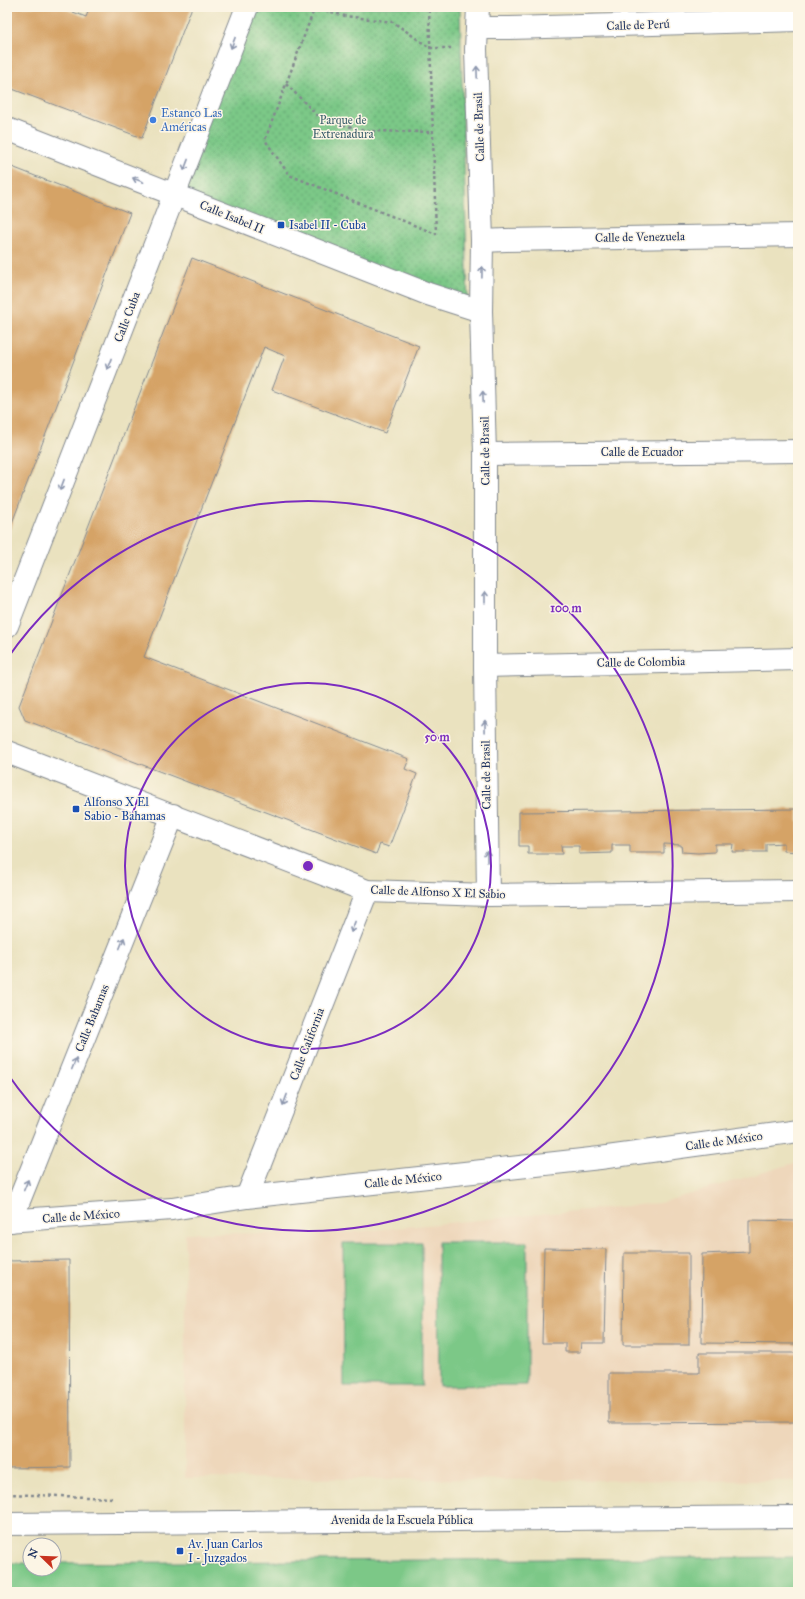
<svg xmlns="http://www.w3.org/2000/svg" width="805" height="1599" viewBox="0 0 805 1599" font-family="'IM FELL Great Primer',serif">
<defs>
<pattern id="park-dots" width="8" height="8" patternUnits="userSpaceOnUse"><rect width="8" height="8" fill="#7bc887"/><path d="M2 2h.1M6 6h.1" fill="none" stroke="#64a372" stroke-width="1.8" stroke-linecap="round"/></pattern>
</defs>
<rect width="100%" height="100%" fill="#fcf5e5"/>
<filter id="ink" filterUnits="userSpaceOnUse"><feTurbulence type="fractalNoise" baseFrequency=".025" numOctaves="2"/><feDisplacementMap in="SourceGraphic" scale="8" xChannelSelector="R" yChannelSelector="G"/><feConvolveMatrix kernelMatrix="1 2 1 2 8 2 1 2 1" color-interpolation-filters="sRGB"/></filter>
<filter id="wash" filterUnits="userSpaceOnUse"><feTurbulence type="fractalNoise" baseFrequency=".012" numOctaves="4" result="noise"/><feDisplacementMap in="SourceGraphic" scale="16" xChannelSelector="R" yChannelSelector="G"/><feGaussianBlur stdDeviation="0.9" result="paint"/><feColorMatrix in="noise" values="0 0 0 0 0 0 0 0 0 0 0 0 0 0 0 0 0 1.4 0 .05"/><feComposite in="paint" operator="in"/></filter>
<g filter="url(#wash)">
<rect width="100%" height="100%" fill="#eae2bf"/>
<path fill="#eed7bb" d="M798 1162V1481L185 1478V1233L331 1234 660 1203Z"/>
<path fill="url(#park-dots)" stroke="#4b7c72" d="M251 7H460L468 304 180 192Z"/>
<g fill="#7bc887" stroke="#4b7c72">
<path d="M438 1242H527V1385L439 1386Z"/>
<path d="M343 1243H422V1386H344Z"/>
<path d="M798 1557V1592H7V1563H30V1569H54V1563Z"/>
</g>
<g id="blocks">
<g fill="#d5a366">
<path d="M7 7H60L86 17 90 7H192L142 138 7 87Z"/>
<path d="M7 165 130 213 7 536Z"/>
<path d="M192 258 419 346 385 433 272 390 285 356 264 347 144 657 409 759 405 769 417 774 389 847 380 844 376 854 25 720 19 706Z"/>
<path d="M798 809V852L784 851V843L766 844V852H732L733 844H715V852L698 853 682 852 681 845 664 844V853H630V845H612V853L579 854V846H561L562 854H528V846H519V812Z"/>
<path d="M749 1220 798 1221V1344L701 1343 702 1254 749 1252Z"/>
<path d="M544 1248 606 1249 604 1343H581L580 1352H565V1343H542Z"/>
<path d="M624 1253H689V1345H623Z"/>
<path d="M69 1260 70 1467 7 1468V1261Z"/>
<path d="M699 1353H798V1422L609 1423V1373H699Z"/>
</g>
</g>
</g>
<g filter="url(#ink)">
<use href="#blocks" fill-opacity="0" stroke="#82888e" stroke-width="1"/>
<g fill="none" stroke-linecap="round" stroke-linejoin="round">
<defs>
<g id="street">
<path d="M478 7 476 49 482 241 481 311 485 454V666L488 895"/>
<path d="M478 28H510L798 20"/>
<path d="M7 129 428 294 481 311"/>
<path d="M482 241 506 240 798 235"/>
<path d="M485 454 798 451"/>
<path d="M7 626 247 7"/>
<path d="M485 666 798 659"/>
<path d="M7 752 367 891 488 895 798 891"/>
<path d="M247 1197 367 891"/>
<path d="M7 1221 172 1209 247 1197 600 1158 798 1131"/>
<path d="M11 1221 173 815"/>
</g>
<path id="secondary" d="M7 1524 798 1517"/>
</defs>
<use href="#street" stroke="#82888e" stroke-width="24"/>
<use href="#secondary" stroke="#82888e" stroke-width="24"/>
<g stroke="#82888e" stroke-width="2.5" stroke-dasharray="3 3" stroke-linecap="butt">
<path d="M314 7 345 16 393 22 430 48H454"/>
<path d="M315 7 265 140 289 175 436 234 429 7"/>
<path d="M286 84 319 117 364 131 433 132"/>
<path d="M7 1494 114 1498"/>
</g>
<use href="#street" stroke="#fff" stroke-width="22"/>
<use href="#secondary" stroke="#fff" stroke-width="22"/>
</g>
<defs><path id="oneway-shaft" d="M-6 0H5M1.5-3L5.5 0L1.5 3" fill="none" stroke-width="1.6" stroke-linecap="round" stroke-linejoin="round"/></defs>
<g stroke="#8d97ae">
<use href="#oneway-shaft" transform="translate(233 43) rotate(111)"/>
<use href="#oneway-shaft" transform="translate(477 72) rotate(-92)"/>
<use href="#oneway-shaft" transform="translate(186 165) rotate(111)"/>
<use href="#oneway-shaft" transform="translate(138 180) rotate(-159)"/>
<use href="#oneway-shaft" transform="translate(482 272) rotate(-89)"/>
<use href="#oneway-shaft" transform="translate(109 364) rotate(111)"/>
<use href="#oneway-shaft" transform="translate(483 397) rotate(-92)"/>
<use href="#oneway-shaft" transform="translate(62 485) rotate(111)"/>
<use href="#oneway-shaft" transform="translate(485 597) rotate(-90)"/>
<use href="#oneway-shaft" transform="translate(485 726) rotate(-91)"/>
<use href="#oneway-shaft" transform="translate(487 856) rotate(-91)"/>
<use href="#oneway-shaft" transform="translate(353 927) rotate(111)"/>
<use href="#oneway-shaft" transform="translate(122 943) rotate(-68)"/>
<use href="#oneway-shaft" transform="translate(74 1064) rotate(-68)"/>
<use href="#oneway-shaft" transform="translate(285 1100) rotate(111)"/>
<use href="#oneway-shaft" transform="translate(26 1185) rotate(-68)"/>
</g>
</g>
<g fill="none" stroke="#7b2cbf" stroke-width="2">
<circle cx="308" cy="866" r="183"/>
<path d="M7 659A365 365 0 1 1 7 1073"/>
</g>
<circle fill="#3f7fe0" stroke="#fcf5e5" stroke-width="1.5" cx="153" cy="120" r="4"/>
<g fill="#1a4fb4" stroke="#fcf5e5" stroke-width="1.5">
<rect x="277" y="221" width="8" height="8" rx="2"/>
<rect x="72" y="805" width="8" height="8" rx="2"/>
<rect x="176" y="1547" width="8" height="8" rx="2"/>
</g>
<g text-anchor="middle" stroke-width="3" stroke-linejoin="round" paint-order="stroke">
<g font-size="12" fill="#1b2f5e" stroke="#fcf5e5">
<text transform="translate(638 25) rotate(-2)" y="4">Calle de Perú</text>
<text transform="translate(479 127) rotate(-92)" y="4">Calle de Brasil</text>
<text transform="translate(232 217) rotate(22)" y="4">Calle Isabel II</text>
<text transform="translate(640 237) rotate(-1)" y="4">Calle de Venezuela</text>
<text transform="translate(127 317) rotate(-69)" y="4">Calle Cuba</text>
<text transform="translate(485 451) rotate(-91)" y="4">Calle de Brasil</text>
<text x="642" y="456">Calle de Ecuador</text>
<text transform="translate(641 662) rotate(-1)" y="4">Calle de Colombia</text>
<text transform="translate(486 775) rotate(-91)" y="4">Calle de Brasil</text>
<text transform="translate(438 892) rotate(2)" y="4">Calle de Alfonso X El Sabio</text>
<text transform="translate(92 1018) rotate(-68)" y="4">Calle Bahamas</text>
<text transform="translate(307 1044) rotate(-69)" y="4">Calle California</text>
<text transform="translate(724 1141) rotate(-8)" y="4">Calle de México</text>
<text transform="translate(403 1180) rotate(-6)" y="4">Calle de México</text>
<text transform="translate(81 1216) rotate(-4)" y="4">Calle de México</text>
<text x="402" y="1524">Avenida de la Escuela Pública</text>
</g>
<g font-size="12" fill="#366cbe" stroke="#fcf5e5" text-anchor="start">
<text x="161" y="117">Estanco Las<tspan x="161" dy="14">Américas</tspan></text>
</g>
<g font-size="12" fill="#385d6a" stroke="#fcf5e5">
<text x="343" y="124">Parque de<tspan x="343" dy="14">Extrenadura</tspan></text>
</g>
<g font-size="12" fill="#164399" stroke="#fcf5e5" text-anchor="start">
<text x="289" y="229">Isabel II - Cuba</text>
<text x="84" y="806">Alfonso X El<tspan x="84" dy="14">Sabio - Bahamas</tspan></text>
<text x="188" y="1548">Av. Juan Carlos<tspan x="188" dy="14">I - Juzgados</tspan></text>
</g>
</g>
<circle cx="308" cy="866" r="6" fill="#7b2cbf" stroke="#fcf5e5" stroke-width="2"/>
<g font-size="12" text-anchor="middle" font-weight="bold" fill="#7b2cbf" stroke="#fcf5e5" stroke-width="3" stroke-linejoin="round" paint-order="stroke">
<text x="566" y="612">100 m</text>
<text x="437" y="741">50 m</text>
</g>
<rect width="805" height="1599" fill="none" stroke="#fcf5e5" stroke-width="24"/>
<g transform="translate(42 1557) rotate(293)"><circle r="19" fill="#fcf5e5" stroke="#a2a6af"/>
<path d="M0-3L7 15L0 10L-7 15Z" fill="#c8321e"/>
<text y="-6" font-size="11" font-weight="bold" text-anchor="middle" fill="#1b2f5e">N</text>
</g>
</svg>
